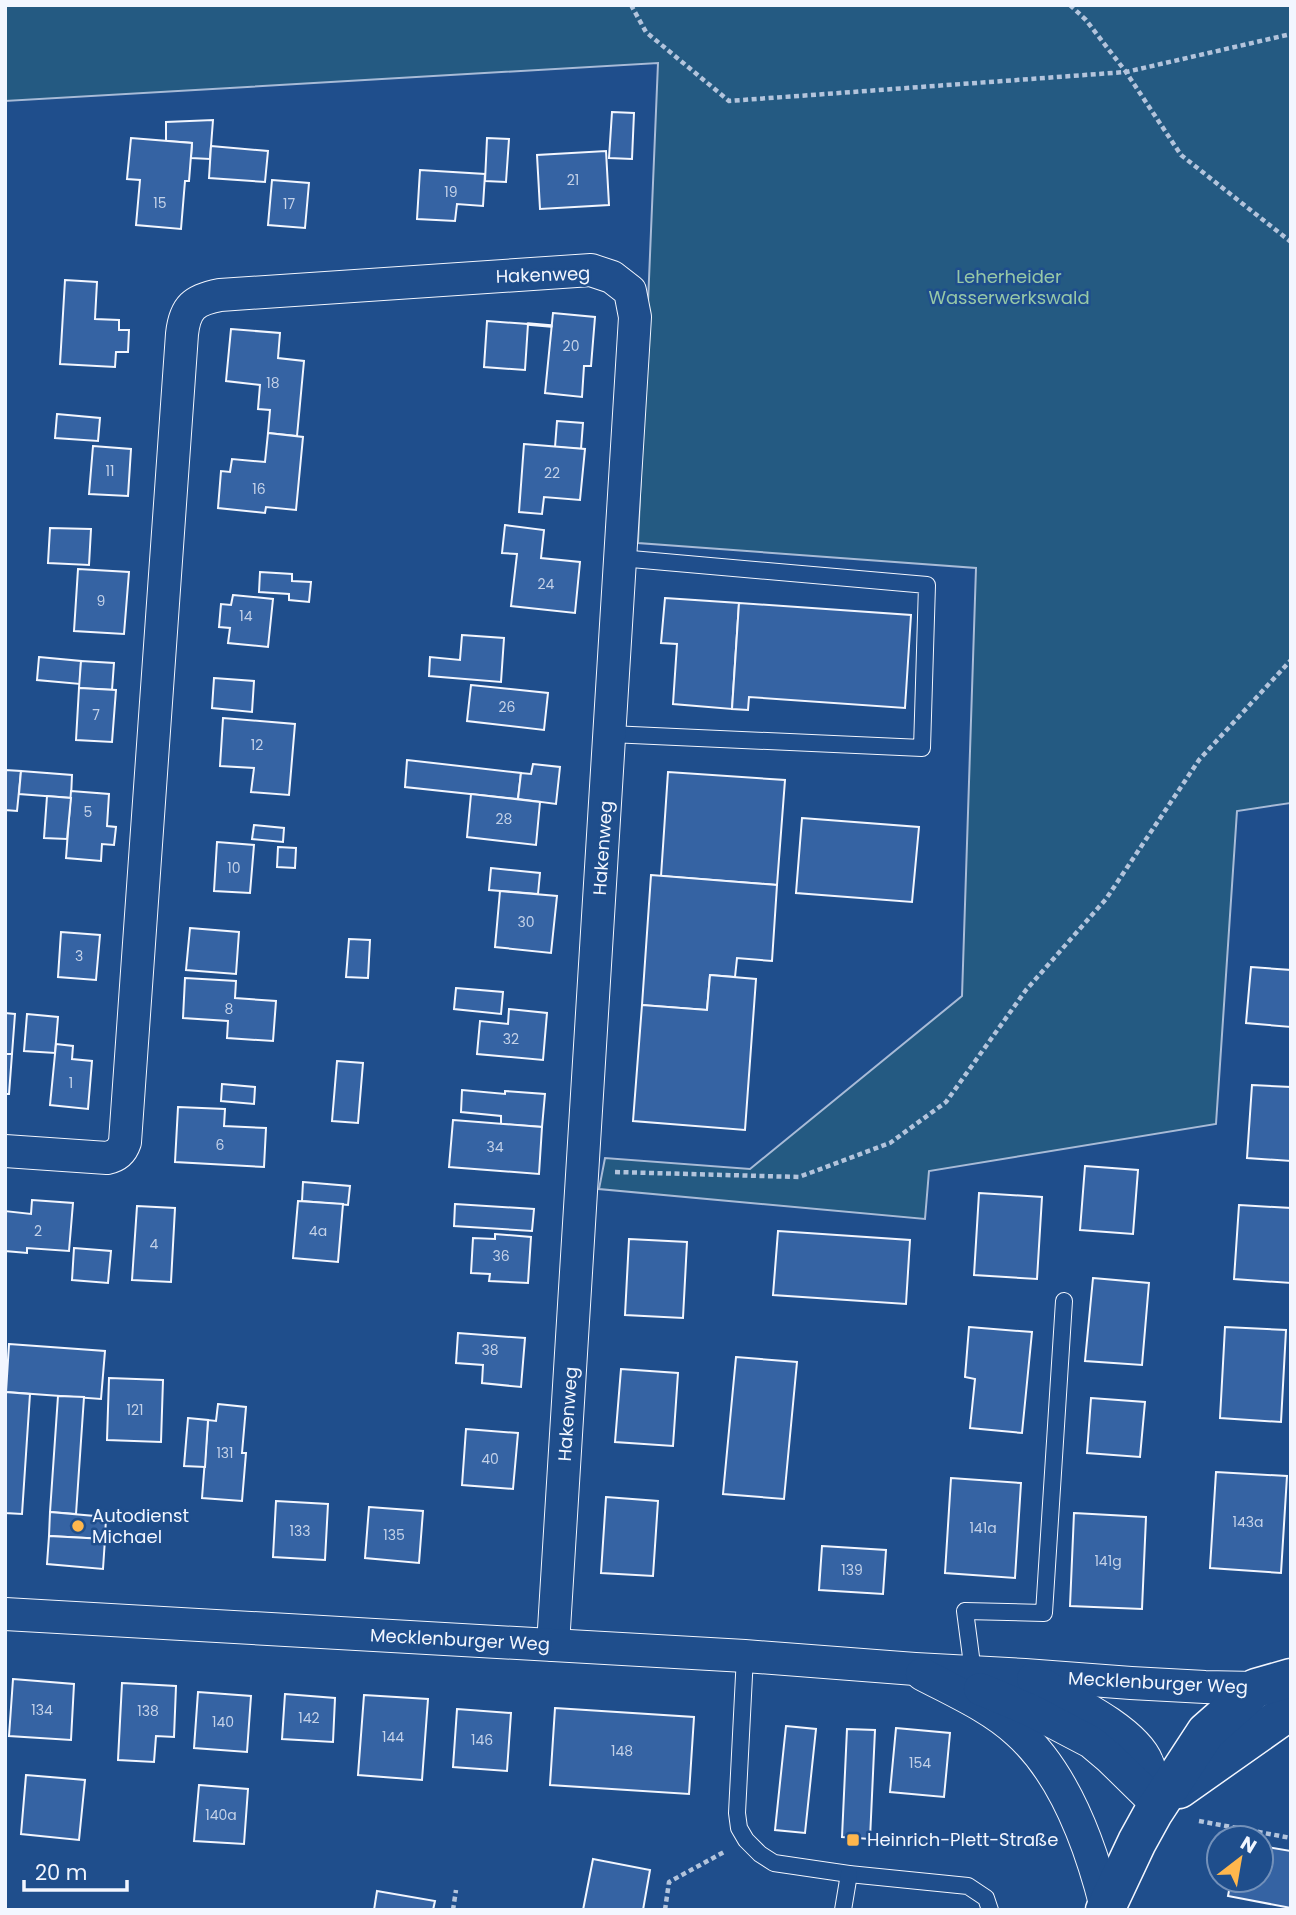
<svg xmlns="http://www.w3.org/2000/svg" width="1296" height="1915" viewBox="0 0 1296 1915" font-family="Poppins,sans-serif">
<rect width="100%" height="100%" fill="#1f4e8c"/>
<path fill="#245a82" stroke="#a8bbd7" stroke-width="2" d="M5 5H1291V803L1237 811 1216 1124 929 1171 925 1219 599 1189 605 1158 750 1169 962 996 976 568 638 543 658 63 5 101Z"/>
<g fill="#3563a3" stroke="#f2f6ff" stroke-width="2">
<path d="M612 112 634 113 632 159 609 158Z"/>
<path d="M213 120 210 159 191 158 192 143 166 141V122Z"/>
<path d="M131 138 192 143 189 181H185L181 229 136 225 140 180 127 179Z"/>
<path d="M487 138 509 139 506 182 485 181Z"/>
<path d="M211 146 268 151 265 182 209 178Z"/>
<path d="M606 151 609 205 540 209 537 155Z"/>
<path d="M420 170 485 174 483 206 457 204 455 221 417 219Z"/>
<path d="M272 180 309 183 305 228 268 225Z"/>
<path d="M65 280 97 282 95 319 119 320V330H129L128 352H116L115 367 60 364Z"/>
<path d="M553 313 595 317 591 366H584L582 397 545 393Z"/>
<path d="M487 321 528 324 525 370 484 367Z"/>
<path d="M231 329 280 333 278 358 304 361 297 436 268 433 270 410 258 409 260 385 226 381Z"/>
<path d="M57 414 100 418 98 441 55 438Z"/>
<path d="M557 421 583 423 581 449 555 447Z"/>
<path d="M268 433 303 437 296 510 266 507 265 513 218 508 221 471 230 472 232 459 265 462Z"/>
<path d="M524 444 585 449 580 500 544 497 542 514 519 512Z"/>
<path d="M93 446 131 449 128 496 89 494Z"/>
<path d="M505 525 544 530 541 558 580 562 575 613 511 606 517 554 502 553Z"/>
<path d="M50 528 91 529 89 565 48 563Z"/>
<path d="M78 569 129 572 124 634 74 631Z"/>
<path d="M260 572 292 574V581L311 582 309 602 289 600V594L259 592Z"/>
<path d="M233 595 273 599 268 647 228 643 230 628 219 627 221 604 231 605Z"/>
<path d="M665 598 739 603 732 709 673 704 677 644 661 643Z"/>
<path d="M739 603 911 615 905 708 749 697 748 710 732 709Z"/>
<path d="M462 635 504 638 501 682 429 676 430 657 460 660Z"/>
<path d="M39 657 81 661 80 684 37 680Z"/>
<path d="M81 661 114 663 112 690 79 688Z"/>
<path d="M214 678 254 681 252 712 212 708Z"/>
<path d="M471 685 548 693 544 730 467 721Z"/>
<path d="M79 688 116 690 112 742 76 740Z"/>
<path d="M223 718 295 724 289 795 251 792 254 768 220 766Z"/>
<path d="M407 760 521 773 518 799 405 787Z"/>
<path d="M533 764 560 767 556 804 518 799 521 773 531 774Z"/>
<path d="M5 770 21 771 17 811 5 810Z"/>
<path d="M21 771 72 775 71 798 19 794Z"/>
<path d="M668 772 785 780 777 885 661 876Z"/>
<path d="M71 791 109 794 107 826 116 827 114 845 102 844 101 861 66 858Z"/>
<path d="M471 794 540 802 536 845 467 837Z"/>
<path d="M47 796 71 798 67 839 44 838Z"/>
<path d="M802 818 919 827 912 902 796 893Z"/>
<path d="M254 825 284 828 283 842 252 839Z"/>
<path d="M217 842 254 845 250 893 214 891Z"/>
<path d="M278 847 296 848 295 868 277 867Z"/>
<path d="M491 868 540 873 538 894 489 890Z"/>
<path d="M651 875 777 885 772 961 737 958 735 977 710 975 707 1010 642 1005Z"/>
<path d="M500 891 557 896 551 953 495 947Z"/>
<path d="M190 928 239 932 236 974 186 970Z"/>
<path d="M61 932 100 935 96 980 58 977Z"/>
<path d="M349 939 370 940 368 978 346 977Z"/>
<path d="M1251 967 1291 970V1027L1246 1023Z"/>
<path d="M710 975 756 979 745 1130 633 1121 642 1005 707 1010Z"/>
<path d="M185 978 236 981 235 998 276 1001 273 1041 227 1038 228 1021 183 1018Z"/>
<path d="M456 988 503 992 501 1014 454 1009Z"/>
<path d="M509 1009 547 1013 543 1060 477 1054 480 1021 508 1024Z"/>
<path d="M5 1013 15 1014 12 1054H5Z"/>
<path d="M27 1014 58 1017 55 1053 24 1051Z"/>
<path d="M56 1044 73 1046 72 1059 92 1061 88 1109 50 1105Z"/>
<path d="M5 1054H12L9 1094H5Z"/>
<path d="M337 1061 363 1063 358 1123 332 1121Z"/>
<path d="M222 1084 255 1087 254 1104 221 1101Z"/>
<path d="M1252 1085 1291 1087V1161L1247 1158Z"/>
<path d="M462 1090 505 1094V1091L545 1094 542 1127 501 1124V1116L461 1112Z"/>
<path d="M178 1107 225 1109 224 1126 266 1128 264 1167 175 1162Z"/>
<path d="M453 1120 542 1127 539 1174 449 1167Z"/>
<path d="M1085 1166 1138 1170 1133 1234 1080 1230Z"/>
<path d="M303 1182 350 1186 348 1205 302 1201Z"/>
<path d="M979 1193 1042 1197 1037 1279 974 1275Z"/>
<path d="M32 1200 73 1203 69 1251 27 1248V1253L5 1251V1211L31 1214Z"/>
<path d="M298 1201 343 1204 338 1262 293 1258Z"/>
<path d="M455 1204 534 1209 532 1231 454 1226Z"/>
<path d="M1239 1205 1291 1208V1283L1234 1279Z"/>
<path d="M137 1206 175 1208 171 1282 132 1280Z"/>
<path d="M778 1231 910 1240 906 1304 773 1295Z"/>
<path d="M495 1234 531 1237 528 1283 489 1281 490 1274 471 1273 473 1238 495 1239Z"/>
<path d="M629 1239 687 1242 683 1318 625 1315Z"/>
<path d="M74 1248 111 1251 108 1283 72 1280Z"/>
<path d="M1093 1278 1149 1283 1142 1365 1085 1361Z"/>
<path d="M969 1327 1032 1332 1022 1433 970 1428 975 1379 965 1377Z"/>
<path d="M1225 1327 1286 1330 1281 1422 1220 1418Z"/>
<path d="M458 1333 525 1338 521 1387 482 1383 483 1365 456 1363Z"/>
<path d="M9 1344 105 1351 101 1399 6 1392Z"/>
<path d="M736 1357 797 1362 784 1499 723 1494Z"/>
<path d="M621 1369 678 1373 673 1446 615 1442Z"/>
<path d="M109 1378 163 1380 161 1442 107 1440Z"/>
<path d="M5 1392 30 1394 22 1514 5 1513Z"/>
<path d="M58 1396 84 1397 76 1514 50 1512Z"/>
<path d="M1091 1398 1145 1402 1140 1457 1087 1453Z"/>
<path d="M218 1404 246 1407 242 1453H246L242 1501 202 1498 208 1420 216 1421Z"/>
<path d="M188 1418 208 1420 205 1467 184 1466Z"/>
<path d="M466 1429 518 1433 513 1489 462 1485Z"/>
<path d="M1216 1472 1287 1476 1281 1573 1210 1568Z"/>
<path d="M951 1478 1021 1483 1015 1578 945 1573Z"/>
<path d="M606 1497 658 1501 653 1576 601 1573Z"/>
<path d="M276 1501 328 1504 325 1560 273 1557Z"/>
<path d="M369 1507 423 1511 419 1563 365 1558Z"/>
<path d="M50 1512 106 1517 105 1539 49 1536Z"/>
<path d="M1074 1513 1146 1517 1142 1609 1070 1606Z"/>
<path d="M49 1536 105 1539 103 1569 47 1564Z"/>
<path d="M822 1546 886 1550 883 1594 819 1590Z"/>
<path d="M13 1679 74 1684 71 1740 9 1736Z"/>
<path d="M122 1683 176 1686 174 1737 156 1736 154 1762 118 1760Z"/>
<path d="M198 1692 251 1696 247 1752 194 1748Z"/>
<path d="M285 1694 335 1698 333 1742 282 1739Z"/>
<path d="M364 1695 428 1699 422 1780 358 1775Z"/>
<path d="M555 1708 694 1717 689 1794 550 1785Z"/>
<path d="M457 1709 511 1713 507 1771 453 1767Z"/>
<path d="M786 1726 816 1729 805 1833 775 1830Z"/>
<path d="M896 1728 950 1733 944 1797 890 1792Z"/>
<path d="M847 1729 875 1730 870 1839 842 1837Z"/>
<path d="M26 1775 85 1780 79 1840 21 1834Z"/>
<path d="M199 1785 248 1789 244 1844 194 1841Z"/>
<path d="M1261 1846 1291 1851V1908L1228 1896 1231 1880H1261Z"/>
<path d="M593 1859 650 1870 643 1910H583Z"/>
<path d="M377 1891 435 1901 433 1910H374Z"/>
</g>
<g fill="none" stroke-linecap="round" stroke-linejoin="round">
<defs>
<g id="lane">
<path d="M610 734 922 748 927 585 620 558"/>
<path d="M745 1656 737 1813 739 1828 746 1840 760 1854 774 1863 849 1874 968 1886 986 1898 990 1910"/>
<path d="M973 1672 965 1611 1044 1613 1064 1301"/>
<path d="M843 1910 849 1874"/>
</g>
<g id="street">
<path d="M5 1151 107 1158C117 1156 122 1151 125 1142L182 334C185 307 194 300 220 295L591 270 612 277 630 291 635 317 553 1645"/>
<path d="M5 1614 745 1656 915 1669 1025 1675 1131 1683 1205 1687 1256 1688"/>
<path d="M922 1674C954 1691 991 1707 1018 1732 1065 1774 1091 1847 1106 1907"/>
<path d="M1033 1679C1064 1697 1134 1729 1147 1762 1153 1775 1155 1791 1158 1805"/>
<path d="M980 1689 1030 1710 1091 1742 1110 1758 1158 1805"/>
</g>
<g id="secondary">
<path d="M1179 1789 1291 1710"/>
<path d="M1105 1910 1137 1842 1153 1813 1206 1732 1256 1688 1291 1678"/>
</g>
</defs>
<use href="#lane" stroke="#f2f6ff" stroke-width="18"/>
<use href="#street" stroke="#f2f6ff" stroke-width="34"/>
<use href="#secondary" stroke="#f2f6ff" stroke-width="41"/>
<g stroke="#b3c4dc" stroke-width="4.5" stroke-dasharray="5 3.5" stroke-linecap="butt">
<path d="M631 5 646 32 729 101 1126 72 1291 34"/>
<path d="M1070 5 1086 20 1126 72 1181 155 1291 242"/>
<path d="M615 1172 799 1177 890 1143 946 1102 1026 990 1106 899 1199 760 1291 660"/>
<path d="M1199 1821 1291 1838"/>
<path d="M453 1910 456 1890"/>
<path d="M665 1910 669 1882 724 1852"/>
</g>
<use href="#lane" stroke="#1f4e8c" stroke-width="16"/>
<use href="#street" stroke="#1f4e8c" stroke-width="32"/>
<use href="#secondary" stroke="#1f4e8c" stroke-width="38"/>
<path stroke="#f2f6ff" stroke-width="3.5" d="M528 324 551 326"/>
</g>
<g fill="#ffb74d" stroke="#1f4e8c" stroke-width="2.5">
<circle cx="78" cy="1526" r="7"/>
<rect x="846" y="1833" width="14" height="14" rx="3.5"/>
</g>
<g text-anchor="middle" stroke-width="5" stroke-linejoin="round" paint-order="stroke">
<g font-size="14" fill="#c3d1e8">
<text x="573" y="185">21</text>
<text x="451" y="197">19</text>
<text x="160" y="208">15</text>
<text x="289" y="209">17</text>
<text x="571" y="351">20</text>
<text x="273" y="388">18</text>
<text x="110" y="476">11</text>
<text x="552" y="478">22</text>
<text x="259" y="494">16</text>
<text x="546" y="589">24</text>
<text x="101" y="606">9</text>
<text x="246" y="621">14</text>
<text x="507" y="712">26</text>
<text x="96" y="720">7</text>
<text x="257" y="750">12</text>
<text x="88" y="817">5</text>
<text x="504" y="824">28</text>
<text x="234" y="873">10</text>
<text x="526" y="927">30</text>
<text x="79" y="961">3</text>
<text x="229" y="1014">8</text>
<text x="511" y="1044">32</text>
<text x="71" y="1088">1</text>
<text x="220" y="1150">6</text>
<text x="495" y="1152">34</text>
<text x="38" y="1236">2</text>
<text x="318" y="1236">4a</text>
<text x="154" y="1249">4</text>
<text x="501" y="1261">36</text>
<text x="490" y="1355">38</text>
<text x="135" y="1415">121</text>
<text x="225" y="1458">131</text>
<text x="490" y="1464">40</text>
<text x="1248" y="1527">143a</text>
<text x="983" y="1533">141a</text>
<text x="300" y="1536">133</text>
<text x="394" y="1540">135</text>
<text x="1108" y="1566">141g</text>
<text x="852" y="1575">139</text>
<text x="42" y="1715">134</text>
<text x="148" y="1716">138</text>
<text x="309" y="1723">142</text>
<text x="223" y="1727">140</text>
<text x="393" y="1742">144</text>
<text x="482" y="1745">146</text>
<text x="622" y="1756">148</text>
<text x="920" y="1768">154</text>
<text x="221" y="1820">140a</text>
</g>
<g font-size="18" fill="#f2f6ff" stroke="#1f4e8c">
<text transform="translate(543 275) rotate(-2)" y="6">Hakenweg</text>
<text transform="translate(603 848) rotate(-86)" y="6">Hakenweg</text>
<text transform="translate(568 1414) rotate(-86)" y="6">Hakenweg</text>
<text transform="translate(460 1640) rotate(3)" y="6">Mecklenburger Weg</text>
<text transform="translate(1158 1683) rotate(3)" y="6">Mecklenburger Weg</text>
</g>
<g font-size="18" fill="#97c8a6" stroke="#1f4e8c">
<text x="1009" y="283">Leherheider<tspan x="1009" dy="21">Wasserwerkswald</tspan></text>
</g>
<g font-size="18" fill="#f2f6ff" stroke="#1f4e8c" text-anchor="start">
<text x="92" y="1522">Autodienst<tspan x="92" dy="21">Michael</tspan></text>
<text x="867" y="1846">Heinrich-Plett-Straße</text>
</g>
</g>
<rect width="1296" height="1915" fill="none" stroke="#f2f6ff" stroke-width="14"/>
<g transform="translate(1240 1859) rotate(31)"><circle r="33" fill="#1f4e8c" stroke="#7391ba" stroke-width="2"/>
<path d="M0-5L12 26L0 18L-12 26Z" fill="#ffb74d"/>
<text y="-10" font-size="19" font-weight="bold" text-anchor="middle" fill="#f2f6ff">N</text>
</g>
<path d="M24 1880v10h103v-10" fill="none" stroke="#f2f6ff" stroke-width="3.5"/>
<text x="35" y="1880" font-size="21" fill="#f2f6ff" stroke="#1f4e8c" stroke-width="5" paint-order="stroke">20 m</text>
</svg>
